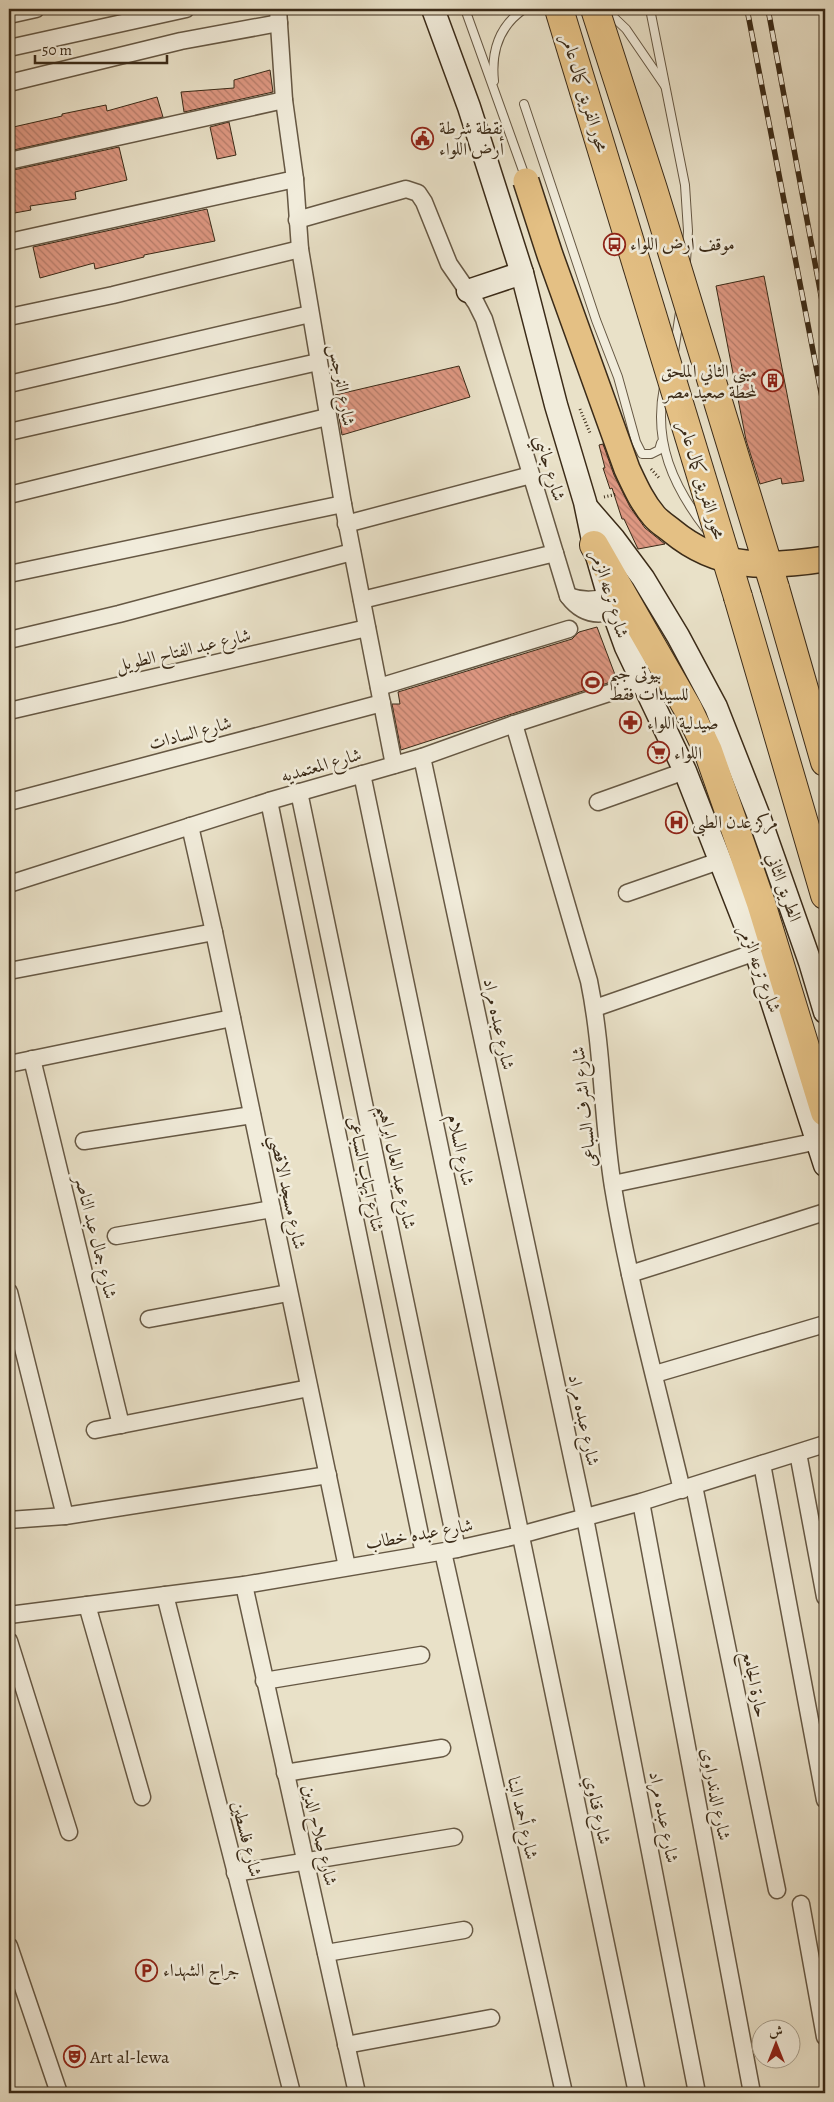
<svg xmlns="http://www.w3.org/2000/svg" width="834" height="2102" viewBox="0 0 834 2102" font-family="Alegreya,Amiri,serif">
<defs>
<pattern id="building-back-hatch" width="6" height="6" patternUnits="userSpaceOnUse" patternTransform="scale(1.25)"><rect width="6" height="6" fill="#dd9781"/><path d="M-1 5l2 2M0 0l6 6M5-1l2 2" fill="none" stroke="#b47b69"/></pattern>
</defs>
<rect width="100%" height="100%" fill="#e9e1c8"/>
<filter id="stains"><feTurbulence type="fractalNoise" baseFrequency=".004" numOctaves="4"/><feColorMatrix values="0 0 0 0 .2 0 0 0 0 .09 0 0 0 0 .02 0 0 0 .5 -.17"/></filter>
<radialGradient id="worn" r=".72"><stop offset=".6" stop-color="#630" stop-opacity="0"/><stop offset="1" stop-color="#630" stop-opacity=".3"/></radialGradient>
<g fill="url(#building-back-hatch)" stroke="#3b2b18">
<path d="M270 70 273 92 184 112 181 92 234 88V80Z"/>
<path d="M157 97 163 117 9 151V128L62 116V114L106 105 107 111Z"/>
<path d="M229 122 236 155 217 159 210 127Z"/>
<path d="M119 147 127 180 75 192 76 199 30 206 31 210 9 214V171Z"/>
<path d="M207 209 215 241 144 255V257L95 269 94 263 40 278 33 247Z"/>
<path d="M764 276 804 481 782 484 781 478 760 484 746 440 716 286Z"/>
<path d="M459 366 470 397 342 435 335 395Z"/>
<path d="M603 444 614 475 630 507 645 528 665 544 638 549 624 519H622L612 488 610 489 603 468H605L599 445Z"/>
<path d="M597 627 617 680 401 750 392 704H400L398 692 572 639 579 632Z"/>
</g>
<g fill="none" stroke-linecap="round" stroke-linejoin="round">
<defs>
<g id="lane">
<path d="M465 9 526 179"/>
<path d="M605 9 626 29 665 86"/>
<path d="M650 9 685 185 688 231 686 261"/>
<path d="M494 81C491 52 499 26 524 9"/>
<path d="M524 104 596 320 618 377 636 442 642 454H651L659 450 661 443"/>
<path d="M674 352 680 312"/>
<path d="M664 387C653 442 673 486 706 529"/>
</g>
<g id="street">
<path d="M278 9 284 100 295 179 300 249 343 504 394 765"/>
<path d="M9 15 36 9"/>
<path d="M9 48 186 9"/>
<path d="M9 83 181 41 279 23"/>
<path d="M9 161 284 100"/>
<path d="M297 220 406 189 418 193 424 202 449 264 476 303 484 319 568 596C580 612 594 617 613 611"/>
<path d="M9 242 295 179"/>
<path d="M9 317 113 295 300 249"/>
<path d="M9 384 310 314"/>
<path d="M9 432 318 362"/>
<path d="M9 495 327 417"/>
<path d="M346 524 531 475"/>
<path d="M9 574 343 504"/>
<path d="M568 596C582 601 595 601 608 596"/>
<path d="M362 600 555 553"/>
<path d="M9 640 119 614 352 552"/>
<path d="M379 687 569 629"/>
<path d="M9 711 367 628"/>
<path d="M514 724 589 981C603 1049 602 1119 613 1187 630 1289 658 1389 682 1490"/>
<path d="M422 757 585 1518 697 2093"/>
<path d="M362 774 637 2093"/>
<path d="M299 792 457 1549"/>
<path d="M269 801 424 1554"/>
<path d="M9 802 382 703"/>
<path d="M598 802 685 771"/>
<path d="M190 826 214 932 347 1567"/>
<path d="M9 884 269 801 422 757 514 724 643 682"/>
<path d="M627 893 719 861"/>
<path d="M9 971 214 932"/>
<path d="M595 1008 756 952"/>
<path d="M32 1059 121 1425"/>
<path d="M9 1064 232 1018"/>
<path d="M84 1141 252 1115"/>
<path d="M613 1184 818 1141"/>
<path d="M116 1236 272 1209"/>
<path d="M630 1274 825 1212"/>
<path d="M9 1292 65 1516"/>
<path d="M149 1319 288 1293"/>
<path d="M655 1374 825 1324"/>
<path d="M95 1430 309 1388"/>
<path d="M798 1453 825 1597"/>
<path d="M762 1464 825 1800"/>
<path d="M694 1486 777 1890"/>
<path d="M641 1502 752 2093"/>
<path d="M9 1520 65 1516 328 1475"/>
<path d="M443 1552 564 2093"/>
<path d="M244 1585 357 2093"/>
<path d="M165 1595 292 2093"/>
<path d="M87 1605 142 1797"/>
<path d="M9 1615 244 1585 457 1549 520 1535 641 1502 825 1444"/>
<path d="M9 1641 69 1832"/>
<path d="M264 1681 421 1655"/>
<path d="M285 1773 442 1748"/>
<path d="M235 1873 454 1837"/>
<path d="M801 1904 825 2037"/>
<path d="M9 1946 59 2093"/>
<path d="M326 1953 464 1930"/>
<path d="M346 2045 491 2018"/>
</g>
<g id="secondary">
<path d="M433 9 469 107 522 273 556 405 585 502 594 545 613 611 626 647 685 771 756 952 825 1165"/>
<path d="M468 291 522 273"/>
<path d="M588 509 614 539 643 578 678 636 716 707 758 814 810 962 825 1012"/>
</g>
<g id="highway">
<path d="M594 545 688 709 708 751 761 903 825 1112"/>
<path d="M775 588 825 762"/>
<path d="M738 597 825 895"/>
</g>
</defs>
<use href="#lane" stroke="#665844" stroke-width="10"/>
<use href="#street" stroke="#665844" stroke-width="19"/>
<use href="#secondary" stroke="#3b2b18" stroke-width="25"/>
<use href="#highway" stroke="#3b2b18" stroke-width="30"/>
<g stroke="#3b2b18" stroke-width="3" stroke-dasharray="1 2.5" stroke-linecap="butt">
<path d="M580 409 590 433"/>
<path d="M651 469 660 479"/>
<path d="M604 497 617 494"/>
</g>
<use href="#lane" stroke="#f1ecdb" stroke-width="8"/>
<use href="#street" stroke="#f1ecdb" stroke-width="16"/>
<use href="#secondary" stroke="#f1ecdb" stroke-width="22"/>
<use href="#highway" stroke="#e4c084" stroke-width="28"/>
<defs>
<g id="rail">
<path d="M747 9 825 413"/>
<path d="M768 9 825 317"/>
</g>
</defs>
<use href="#rail" stroke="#3b2b18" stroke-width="5.5"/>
<use href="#rail" stroke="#f1ecdb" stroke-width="4" stroke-dasharray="11" stroke-linecap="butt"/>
<defs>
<path id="primary-bridge" d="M526 181 550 255 627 469C635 486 642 502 654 516 659 522 666 526 672 531 719 570 768 568 825 559"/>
<g id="highway-bridge">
<path d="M559 9 738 597"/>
<path d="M595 9 653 189 775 588"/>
</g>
</defs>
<use href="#primary-bridge" stroke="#3b2b18" stroke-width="28" stroke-linecap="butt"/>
<use href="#highway-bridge" stroke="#3b2b18" stroke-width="30" stroke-linecap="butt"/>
<use href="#primary-bridge" stroke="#e4c084" stroke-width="25"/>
<use href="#highway-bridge" stroke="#e4c084" stroke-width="28"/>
</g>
<defs>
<symbol id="civic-ring" viewBox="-11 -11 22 22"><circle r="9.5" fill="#f1ecdb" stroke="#8f2418" stroke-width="1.5"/><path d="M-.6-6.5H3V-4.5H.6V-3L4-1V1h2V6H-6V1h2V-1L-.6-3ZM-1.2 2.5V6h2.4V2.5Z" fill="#8f2418"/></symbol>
<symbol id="bus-ring" viewBox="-11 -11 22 22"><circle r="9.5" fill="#f1ecdb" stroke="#8f2418" stroke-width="1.5"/><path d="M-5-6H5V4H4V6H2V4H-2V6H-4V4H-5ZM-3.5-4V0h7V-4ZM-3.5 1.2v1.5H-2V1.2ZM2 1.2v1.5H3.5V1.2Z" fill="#8f2418"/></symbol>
<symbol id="building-ring" viewBox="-11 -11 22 22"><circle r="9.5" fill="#f1ecdb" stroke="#8f2418" stroke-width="1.5"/><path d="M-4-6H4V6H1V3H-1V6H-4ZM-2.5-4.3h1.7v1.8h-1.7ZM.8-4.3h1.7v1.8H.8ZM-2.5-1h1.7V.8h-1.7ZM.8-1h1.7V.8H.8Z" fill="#8f2418"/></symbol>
<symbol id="stadium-ring" viewBox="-11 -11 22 22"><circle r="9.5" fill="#f1ecdb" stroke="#8f2418" stroke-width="1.5"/><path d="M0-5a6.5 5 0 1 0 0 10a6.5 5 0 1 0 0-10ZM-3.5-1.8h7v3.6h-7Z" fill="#8f2418"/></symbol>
<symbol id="pharmacy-ring" viewBox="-11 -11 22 22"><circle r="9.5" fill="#f1ecdb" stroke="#8f2418" stroke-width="1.5"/><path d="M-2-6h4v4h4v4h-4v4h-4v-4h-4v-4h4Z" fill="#8f2418"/></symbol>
<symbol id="supermarket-ring" viewBox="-11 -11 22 22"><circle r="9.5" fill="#f1ecdb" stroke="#8f2418" stroke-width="1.5"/><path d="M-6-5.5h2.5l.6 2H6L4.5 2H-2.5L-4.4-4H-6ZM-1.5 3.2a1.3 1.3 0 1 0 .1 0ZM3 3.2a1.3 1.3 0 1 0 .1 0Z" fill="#8f2418"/></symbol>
<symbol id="hospital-ring" viewBox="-11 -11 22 22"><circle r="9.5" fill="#f1ecdb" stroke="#8f2418" stroke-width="1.5"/><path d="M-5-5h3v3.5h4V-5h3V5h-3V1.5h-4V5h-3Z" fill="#8f2418"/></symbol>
<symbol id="parking-ring" viewBox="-11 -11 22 22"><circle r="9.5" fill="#f1ecdb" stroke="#8f2418" stroke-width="1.5"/><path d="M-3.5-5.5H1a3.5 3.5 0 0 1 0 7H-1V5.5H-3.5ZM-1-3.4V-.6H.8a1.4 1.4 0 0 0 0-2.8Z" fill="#8f2418"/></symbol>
<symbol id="theatre-ring" viewBox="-11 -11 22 22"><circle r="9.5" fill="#f1ecdb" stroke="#8f2418" stroke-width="1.5"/><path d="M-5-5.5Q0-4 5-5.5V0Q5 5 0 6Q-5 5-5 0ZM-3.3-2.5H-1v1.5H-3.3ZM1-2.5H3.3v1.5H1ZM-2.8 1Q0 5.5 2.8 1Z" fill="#8f2418"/></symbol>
</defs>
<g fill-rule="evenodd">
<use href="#civic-ring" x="410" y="126" width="25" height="25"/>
<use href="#bus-ring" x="602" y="232" width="25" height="25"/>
<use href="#building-ring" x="760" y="368" width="25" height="25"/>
<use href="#stadium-ring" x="580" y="670" width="25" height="25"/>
<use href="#pharmacy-ring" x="618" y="710" width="25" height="25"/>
<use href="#supermarket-ring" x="646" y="740" width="25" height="25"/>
<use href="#hospital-ring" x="664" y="810" width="25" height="25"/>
<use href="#parking-ring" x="134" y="1958" width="25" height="25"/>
<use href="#theatre-ring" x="62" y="2044" width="25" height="25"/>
</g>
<g text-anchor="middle" stroke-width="5" stroke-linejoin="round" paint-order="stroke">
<g font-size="18" fill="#3b2b18" stroke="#f1ecdb">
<text transform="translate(585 93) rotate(73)" y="6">محور الفريق كمال عامر</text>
<text transform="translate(342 385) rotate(80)" y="6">شارع النرجس</text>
<text transform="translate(550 468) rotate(73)" y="6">شارع جانبي</text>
<text transform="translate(702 480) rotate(73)" y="6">محور الفريق كمال عامر</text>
<text transform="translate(610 594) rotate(73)" y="6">شارع ترعه الزمر</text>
<text transform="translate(183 650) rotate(-13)" y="6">شارع عبد الفتاح الطويل</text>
<text transform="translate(190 733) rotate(-15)" y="6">شارع السادات</text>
<text transform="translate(321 765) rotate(-16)" y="6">شارع المعتمديه</text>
<text transform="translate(784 887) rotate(70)" y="6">الطريق الثاني</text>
<text transform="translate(760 969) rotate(70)" y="6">شارع ترعه الزمر</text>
<text transform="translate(499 1024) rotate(78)" y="6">شارع عبده مراد</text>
<text transform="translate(584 1107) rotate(-96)" y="6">شارع اشرف السباعى</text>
<text transform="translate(461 1150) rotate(78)" y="6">شارع السلام</text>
<text transform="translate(397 1167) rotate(78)" y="6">شارع عبد العال ابراهيم</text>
<text transform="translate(366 1174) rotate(78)" y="6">شارع ايهاب السباعى</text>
<text transform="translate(288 1192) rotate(78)" y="6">شارع مسجد الاقصي</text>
<text transform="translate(96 1237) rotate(76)" y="6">شارع جمال عبد الناصر</text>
<text transform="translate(584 1420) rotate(78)" y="6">شارع عبده مراد</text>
<text transform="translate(419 1534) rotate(-10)" y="6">شارع عبده خطاب</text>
<text transform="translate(755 1684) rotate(78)" y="6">حارة الجامع</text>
<text transform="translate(716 1794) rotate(79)" y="6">شارع الدندراوى</text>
<text transform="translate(598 1810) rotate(78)" y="6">شارع قناوي</text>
<text transform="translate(664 1817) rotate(79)" y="6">شارع عبده مراد</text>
<text transform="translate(523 1818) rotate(77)" y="6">شارع أحمد البنا</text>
<text transform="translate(320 1835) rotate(77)" y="6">شارع صلاح الدين</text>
<text transform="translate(247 1839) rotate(76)" y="6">شارع فلسطين</text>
</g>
<g font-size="18" fill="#3b2b18" stroke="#f1ecdb" text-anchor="start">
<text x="439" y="134">نقطة شرطة<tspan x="439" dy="21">أرض اللواء</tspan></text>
<text x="630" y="250">موقف ارض اللواء</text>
<text x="757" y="377" text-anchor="end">مبني الثاني الملحق<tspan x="757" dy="21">لمحطة صعيد مصر</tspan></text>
<text x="609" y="679">بيوتى جيم<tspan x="609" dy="21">للسيدات فقط</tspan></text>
<text x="647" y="729">صيدلية اللواء</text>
<text x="674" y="759">اللواء</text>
<text x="692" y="828">مركز عدن الطبى</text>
<text x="163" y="1976">جراج الشهداء</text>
<text x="90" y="2063">Art al-lewa</text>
</g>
</g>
<rect width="834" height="2102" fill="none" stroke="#e9e1c8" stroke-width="30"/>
<rect x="10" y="10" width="814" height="2082" fill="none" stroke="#3b2b18" stroke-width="2.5"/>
<rect x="15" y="15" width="804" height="2072" fill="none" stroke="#3b2b18"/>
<g transform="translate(776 2044)"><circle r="24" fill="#f1ecdb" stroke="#a89f8d"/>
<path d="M0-4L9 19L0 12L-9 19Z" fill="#8f2418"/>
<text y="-8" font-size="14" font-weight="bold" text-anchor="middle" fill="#3b2b18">ش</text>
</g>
<path d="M35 55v8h132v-8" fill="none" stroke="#3b2b18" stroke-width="2.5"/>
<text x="42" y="55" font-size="15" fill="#3b2b18" stroke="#f1ecdb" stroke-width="4" paint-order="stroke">50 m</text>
<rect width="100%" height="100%" filter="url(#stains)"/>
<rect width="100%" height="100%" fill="url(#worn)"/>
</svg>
